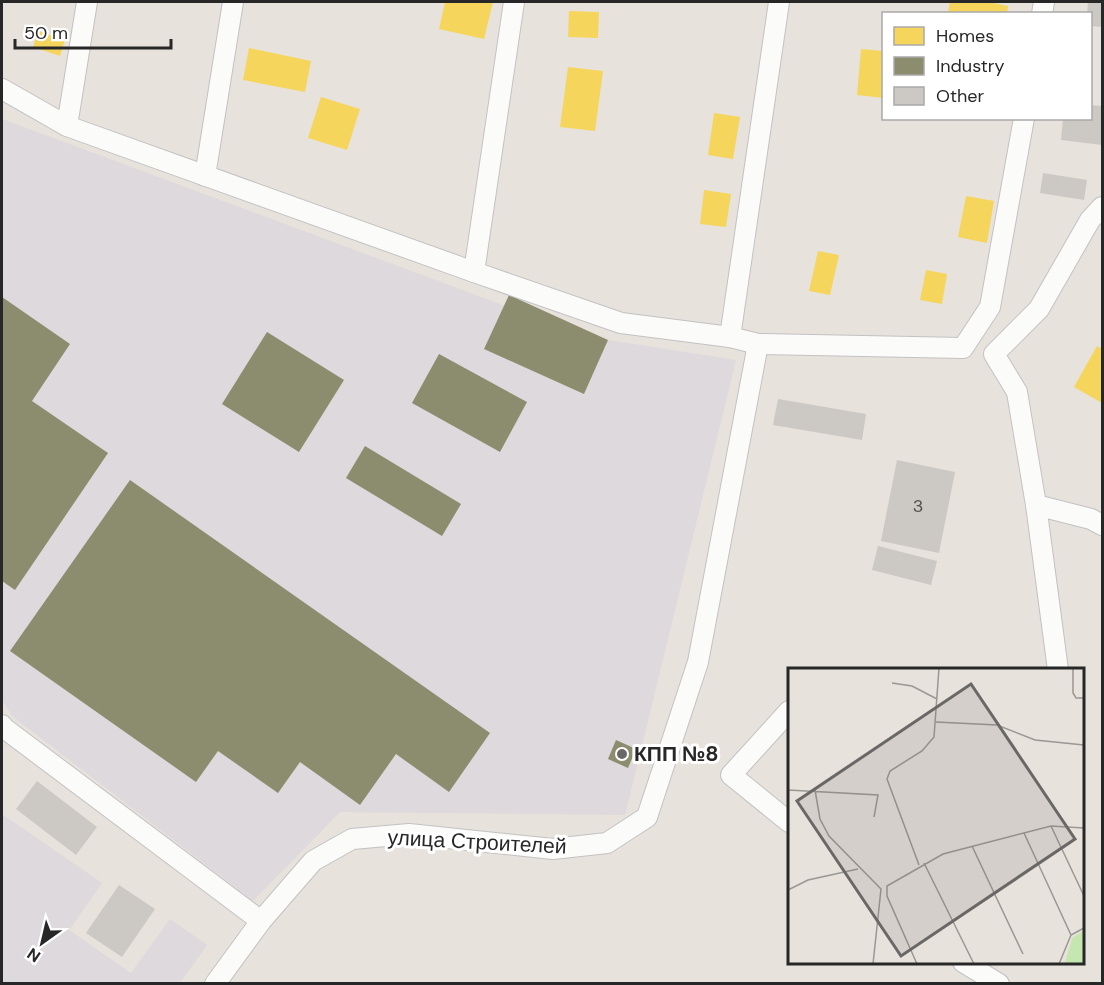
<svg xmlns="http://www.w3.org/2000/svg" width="1104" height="985" viewBox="0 0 1104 985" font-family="'DM Sans',sans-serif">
<rect width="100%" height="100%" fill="#e7e2dc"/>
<g fill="#ddd9dc">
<path d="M2 119 589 337 736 360 625 815 340 812 253 901 12 716 2 700Z"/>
<path d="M2 814 102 883 69 930 131 973 170 919 207 945 180 983H2Z"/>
</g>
<g fill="#f6d55c">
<path d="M445 2H493L484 39 439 29Z"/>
<path d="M950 2H989L1008 6 1007 14H955L948 12Z"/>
<path d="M569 11 599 12 598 38 568 37Z"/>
<path d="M38 31 65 40 60 56 33 47Z"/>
<path d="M249 48 311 61 305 92 243 80Z"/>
<path d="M861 49 884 51V98L857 95Z"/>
<path d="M568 67 603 71 595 131 560 127Z"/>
<path d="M321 97 360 109 347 150 308 138Z"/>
<path d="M714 113 740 117 733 159 708 155Z"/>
<path d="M704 190 731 194 726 227 700 224Z"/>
<path d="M966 196 994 201 987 243 958 237Z"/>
<path d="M818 251 839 255 830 295 809 291Z"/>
<path d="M926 270 947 274 942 304 920 300Z"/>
<path d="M1097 346 1102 349V403L1074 387Z"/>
</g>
<g fill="#8c8c6e">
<path d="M509 295 608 340 584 394 484 349Z"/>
<path d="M2 297 70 344 32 401 108 453 15 590 2 581Z"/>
<path d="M267 332 344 380 299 452 222 404Z"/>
<path d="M439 354 527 402 500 452 412 403Z"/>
<path d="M365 446 461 504 442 536 346 478Z"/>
<path d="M130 480 490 733 449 792 396 754 360 805 300 762 278 793 218 751 196 782 10 651Z"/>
<path d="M616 740 636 749 628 768 608 759Z"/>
</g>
<g fill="#ccc8c3">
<path d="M1088 2H1102V27L1090 26V14H1087Z"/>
<path d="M1090 105 1102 106V145L1061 140 1063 118H1090Z"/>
<path d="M1043 173 1087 180 1084 200 1040 193Z"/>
<path d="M778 399 866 414 862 440 773 425Z"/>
<path d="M897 460 955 472 939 553 881 541Z"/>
<path d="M878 546 937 561 931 585 872 570Z"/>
<path d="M37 781 97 827 76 855 16 809Z"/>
<path d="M119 885 155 909 122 957 86 933Z"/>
</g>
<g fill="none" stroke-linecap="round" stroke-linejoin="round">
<defs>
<g id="minor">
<path d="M1042 14 1044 2"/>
<path d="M2 89 67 126 474 272 621 323 730 337 758 344 963 348 990 307 1024 118"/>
<path d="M67 126 87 2"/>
<path d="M205 176 233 2"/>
<path d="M474 272 514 2"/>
<path d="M730 337 779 2"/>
<path d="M1036 505 1091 519 1102 525"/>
<path d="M1058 670 1036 505 1017 392 994 354 1039 309 1090 220 1102 207"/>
<path d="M789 711 731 775 789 822"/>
<path d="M2 725 4 728 261 921"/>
<path d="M963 962 999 984"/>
<path d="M215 984 261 921 313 861 352 839 409 834 553 849 607 843 647 817 698 662 758 344"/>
</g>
</defs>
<use href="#minor" stroke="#c3c2c3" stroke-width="22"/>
<use href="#minor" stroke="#fbfbfa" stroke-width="20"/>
</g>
<circle fill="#6a6866" stroke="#fff" stroke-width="2" cx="622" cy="754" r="6"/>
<g text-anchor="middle" stroke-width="6" stroke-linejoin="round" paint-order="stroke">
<g font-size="18" fill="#525150">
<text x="918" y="512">3</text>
</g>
<g font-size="21" font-weight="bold" fill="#272727" stroke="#fff" text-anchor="start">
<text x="634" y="761">КПП №8</text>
</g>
<g font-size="21" fill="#272727" stroke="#fff">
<text transform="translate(477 842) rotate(3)" y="7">улица Строителей</text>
</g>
</g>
<g transform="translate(788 668)">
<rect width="296" height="296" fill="#e7e2dc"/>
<path d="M295 263V295H277L284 270Z" fill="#c6e6b1"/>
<path fill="none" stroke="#9a9794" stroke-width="1.5" d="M285 0V25L288 30H296M104 15 124 18 149 31M148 54 209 57 247 72 296 77M0 67V0M0 122 90 127 86 149M27 122 32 151 41 168 93 221 85 296M263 158 296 228M236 165 283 267M184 178 235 286M136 195 186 296M131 197 99 111 102 103 134 83 146 69 151 0M0 222 20 212 70 201M129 296 99 228V218L155 186 263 158 296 160M271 296 283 267 296 260"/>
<path fill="#6a6866" fill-opacity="0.15" stroke="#6a6866" stroke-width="3" d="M183 16 287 171 113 288 9 133Z"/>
<rect width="296" height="296" fill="none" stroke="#272727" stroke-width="3"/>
</g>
<rect width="1104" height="985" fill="none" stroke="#272727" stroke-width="6"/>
<rect x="882" y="12" width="210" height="108" fill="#ffffff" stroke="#a9a9a9" stroke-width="1.5"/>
<rect x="894" y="27" width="30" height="18" fill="#f6d55c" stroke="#a9a9a9" stroke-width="1.5"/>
<text x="936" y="42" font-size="18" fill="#272727">Homes</text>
<rect x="894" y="57" width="30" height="18" fill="#8c8c6e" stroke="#a9a9a9" stroke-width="1.5"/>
<text x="936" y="72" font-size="18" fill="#272727">Industry</text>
<rect x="894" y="87" width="30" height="18" fill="#ccc8c3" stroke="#a9a9a9" stroke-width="1.5"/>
<text x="936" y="102" font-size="18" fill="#272727">Other</text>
<g transform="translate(42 943) rotate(214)" stroke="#ffffff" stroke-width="4.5" paint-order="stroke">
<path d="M0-4.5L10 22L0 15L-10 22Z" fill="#272727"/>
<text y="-9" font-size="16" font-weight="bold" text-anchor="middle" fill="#272727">N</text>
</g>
<path d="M15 39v9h156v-9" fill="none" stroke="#272727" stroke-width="3"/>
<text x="24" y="39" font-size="18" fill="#272727" stroke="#ffffff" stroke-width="4.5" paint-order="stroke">50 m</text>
</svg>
